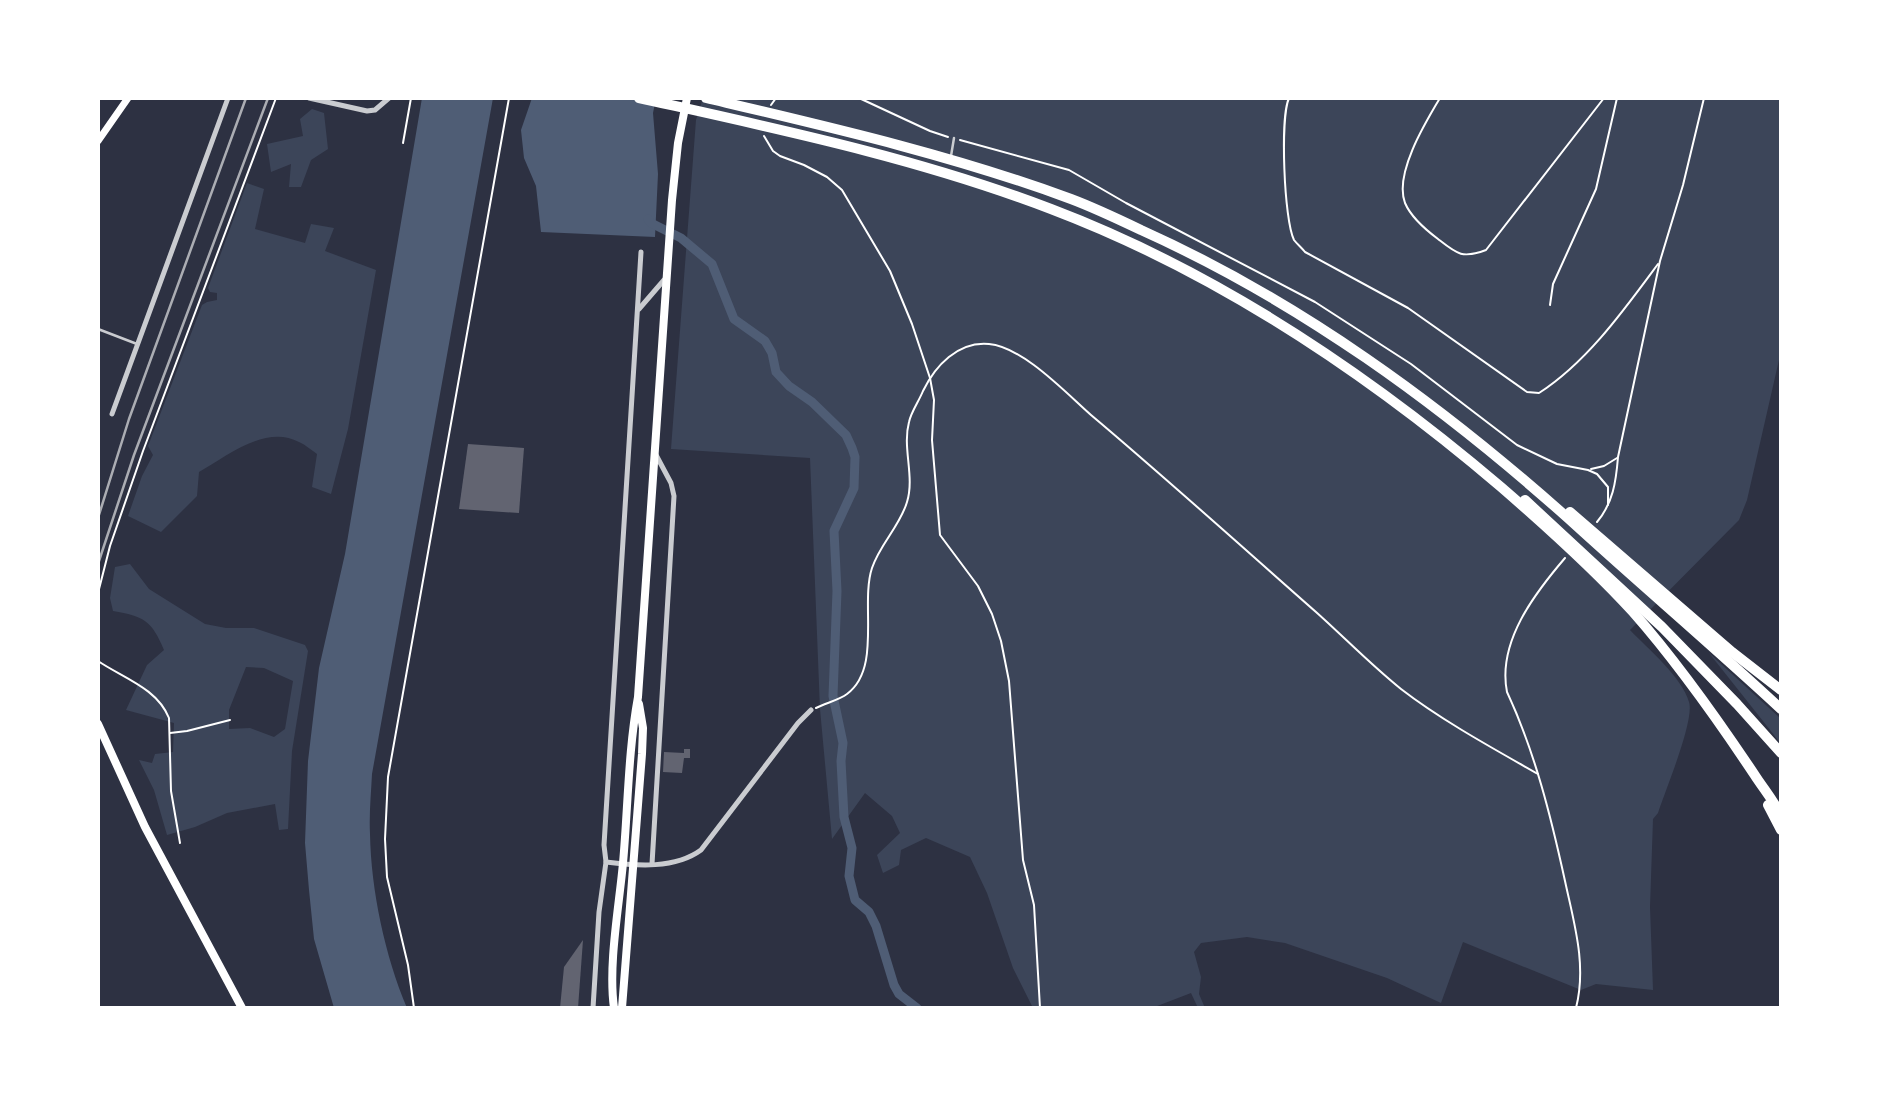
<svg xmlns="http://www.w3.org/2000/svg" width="1879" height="1106" viewBox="0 0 1879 1106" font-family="Lora,serif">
<rect width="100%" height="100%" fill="#2d3142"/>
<g fill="#3c4559" fill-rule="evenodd">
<path d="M703 98H1781V351L1747 500 1739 520 1630 630C1648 649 1682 677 1689 702 1695 720 1665 791 1658 813L1653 819 1650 907 1653 990 1596 984 1581 990 1463 942 1441 1003 1387 978 1285 943 1247 937 1201 943 1194 952 1201 977 1199 994 1205 1008H1198L1191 993 1152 1008H1033L1013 968 987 893 970 857 926 838 901 850 899 865 883 873 877 855 900 833 892 816 865 793 832 839 820 709 810 458 671 449 696 120Z"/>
<path d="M312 109 324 113 328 149 311 160 301 187H289L291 164 271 172 267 144 303 136 300 119Z"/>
<path d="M247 183 264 189 255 229 305 243 311 224 334 228 325 251 376 270 348 429 331 494 312 487 317 454C311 450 306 445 299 442 266 424 227 456 199 472L197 496 161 532 128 516 142 476 153 455 148 446 202 305 207 302 217 300V293L210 292 208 288Z"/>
<path d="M130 564 149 589 205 624 226 628H254L305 645 308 651 292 751 288 829 279 830 275 804 227 813 195 827 167 835 154 790 139 760 152 763 155 754 173 752 174 723 126 710 147 665 164 650C152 621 144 616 113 611L110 598 115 567ZM246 667 264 668 293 681 285 729 274 737 250 728 229 729V710Z"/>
<path d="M1709 653 1781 719V744L1774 735Z"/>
</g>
<g fill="#4f5d75">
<path d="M422 98H493L372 774C371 794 369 814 370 834 371 890 385 956 407 1008H334L314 939 309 890 305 843 308 761 319 668 345 554Z"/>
<path d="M532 98H656L653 113 658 174 655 237 541 232 536 186 524 158 521 130Z"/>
</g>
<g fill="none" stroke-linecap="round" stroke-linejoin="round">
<path stroke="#4f5d75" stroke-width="9" d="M648 219 651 223 681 238 712 264 734 319 765 341 772 353 776 372 789 386 812 402 846 435 852 448 855 457 854 488 834 531 837 591 833 696 843 743 841 761 844 817 852 848 849 876 855 900 869 912 876 926 894 985 899 994 917 1008"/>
</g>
<g fill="#626471">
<path d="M468 444 524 448 519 513 459 509Z"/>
<path d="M684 749H690V758H684L682 773 663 772 664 752 684 753Z"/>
<path d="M583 940 578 1008H560L564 967Z"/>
</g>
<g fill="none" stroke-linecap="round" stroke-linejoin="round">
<g stroke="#fff" stroke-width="2">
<path d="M859 98 930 131 948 137"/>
<path d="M1289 98C1280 118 1284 220 1294 240 1297 244 1302 248 1305 252L1408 308 1527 392 1539 393C1587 362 1624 310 1658 264"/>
<path d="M1440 98C1425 123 1394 174 1405 203 1411 217 1426 230 1438 239 1457 254 1462 259 1486 250L1604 98"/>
<path d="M771 105 776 98"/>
<path d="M764 136 773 151 780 156 804 165 827 177 842 190 890 271 912 324 930 378 934 400 932 440 940 535 978 586 992 614 1001 641 1009 681 1023 860 1034 905 1040 1008"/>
<path d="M960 140 1069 170 1126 203 1315 302 1411 364 1517 445 1557 464 1588 470 1597 474 1608 487V505"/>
<path d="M403 143 411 98"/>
<path d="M1550 305 1553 284 1596 189 1617 98"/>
<path d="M1591 469 1604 466 1617 458"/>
<path d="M1597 522C1613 503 1616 482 1618 457L1660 261 1683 185 1704 98"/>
<path d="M1565 558C1535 593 1497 642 1507 692 1535 752 1551 817 1565 881 1574 923 1587 965 1576 1008"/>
<path d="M98 593 110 546 143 451 276 98"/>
<path d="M98 661C123 678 157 688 169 718L171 791 180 843"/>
<path d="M816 708C826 703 839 700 847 694 882 668 860 604 872 568 880 544 900 526 907 502 915 476 902 448 909 422 911 412 919 401 923 391 935 366 958 341 989 344 1023 347 1066 393 1091 415 1167 479 1241 546 1316 612 1344 637 1371 665 1401 689 1441 720 1494 749 1538 774"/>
<path d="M170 733 187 731 230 720"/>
<path d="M414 1008 408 965 387 877 385 839 388 777 509 98"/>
</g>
<g stroke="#caccd0" stroke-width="2.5">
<path d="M951 156 954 138"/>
<path d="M98 329 137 344"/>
</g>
<g stroke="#caccd0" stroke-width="5">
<path d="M309 98 367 111 375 110 389 98"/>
<path d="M641 252 604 845 606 862C637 866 675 869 701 850L798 723 811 710"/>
<path d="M639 309 664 280"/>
<path d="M112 414 228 98"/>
<path d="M652 864 674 496 671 483 655 453"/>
<path d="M593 1008 599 912 606 862"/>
</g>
<path stroke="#fff" stroke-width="7" d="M98 141 128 98"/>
<g stroke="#fff" stroke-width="8">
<path d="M98 724 145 827 242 1008"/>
<path d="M614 1008C608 965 619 907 623 863 628 808 628 752 638 697L672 200 678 143 687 98"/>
<path d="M622 1008 642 754 643 728 639 704"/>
</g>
<g stroke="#fff" stroke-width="10">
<path d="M639 98C778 129 918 158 1051 209 1217 272 1366 372 1501 487 1546 526 1592 567 1633 612 1678 663 1716 717 1754 774 1763 788 1773 800 1781 815"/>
<path d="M706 98C829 127 952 155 1071 199 1095 208 1118 219 1141 230 1299 301 1440 404 1569 519 1639 583 1711 644 1781 709"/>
<path d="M1525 500 1662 627 1737 704 1781 753"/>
<path d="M1570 512 1732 652 1781 690"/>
<path d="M1768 805 1781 830"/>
</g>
<g stroke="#abadb3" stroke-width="2.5">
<path d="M98 518 129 419 246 98"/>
<path d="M98 564 134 455 268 98"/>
</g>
</g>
<rect width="1879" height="1106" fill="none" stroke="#ffffff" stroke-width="200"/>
</svg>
